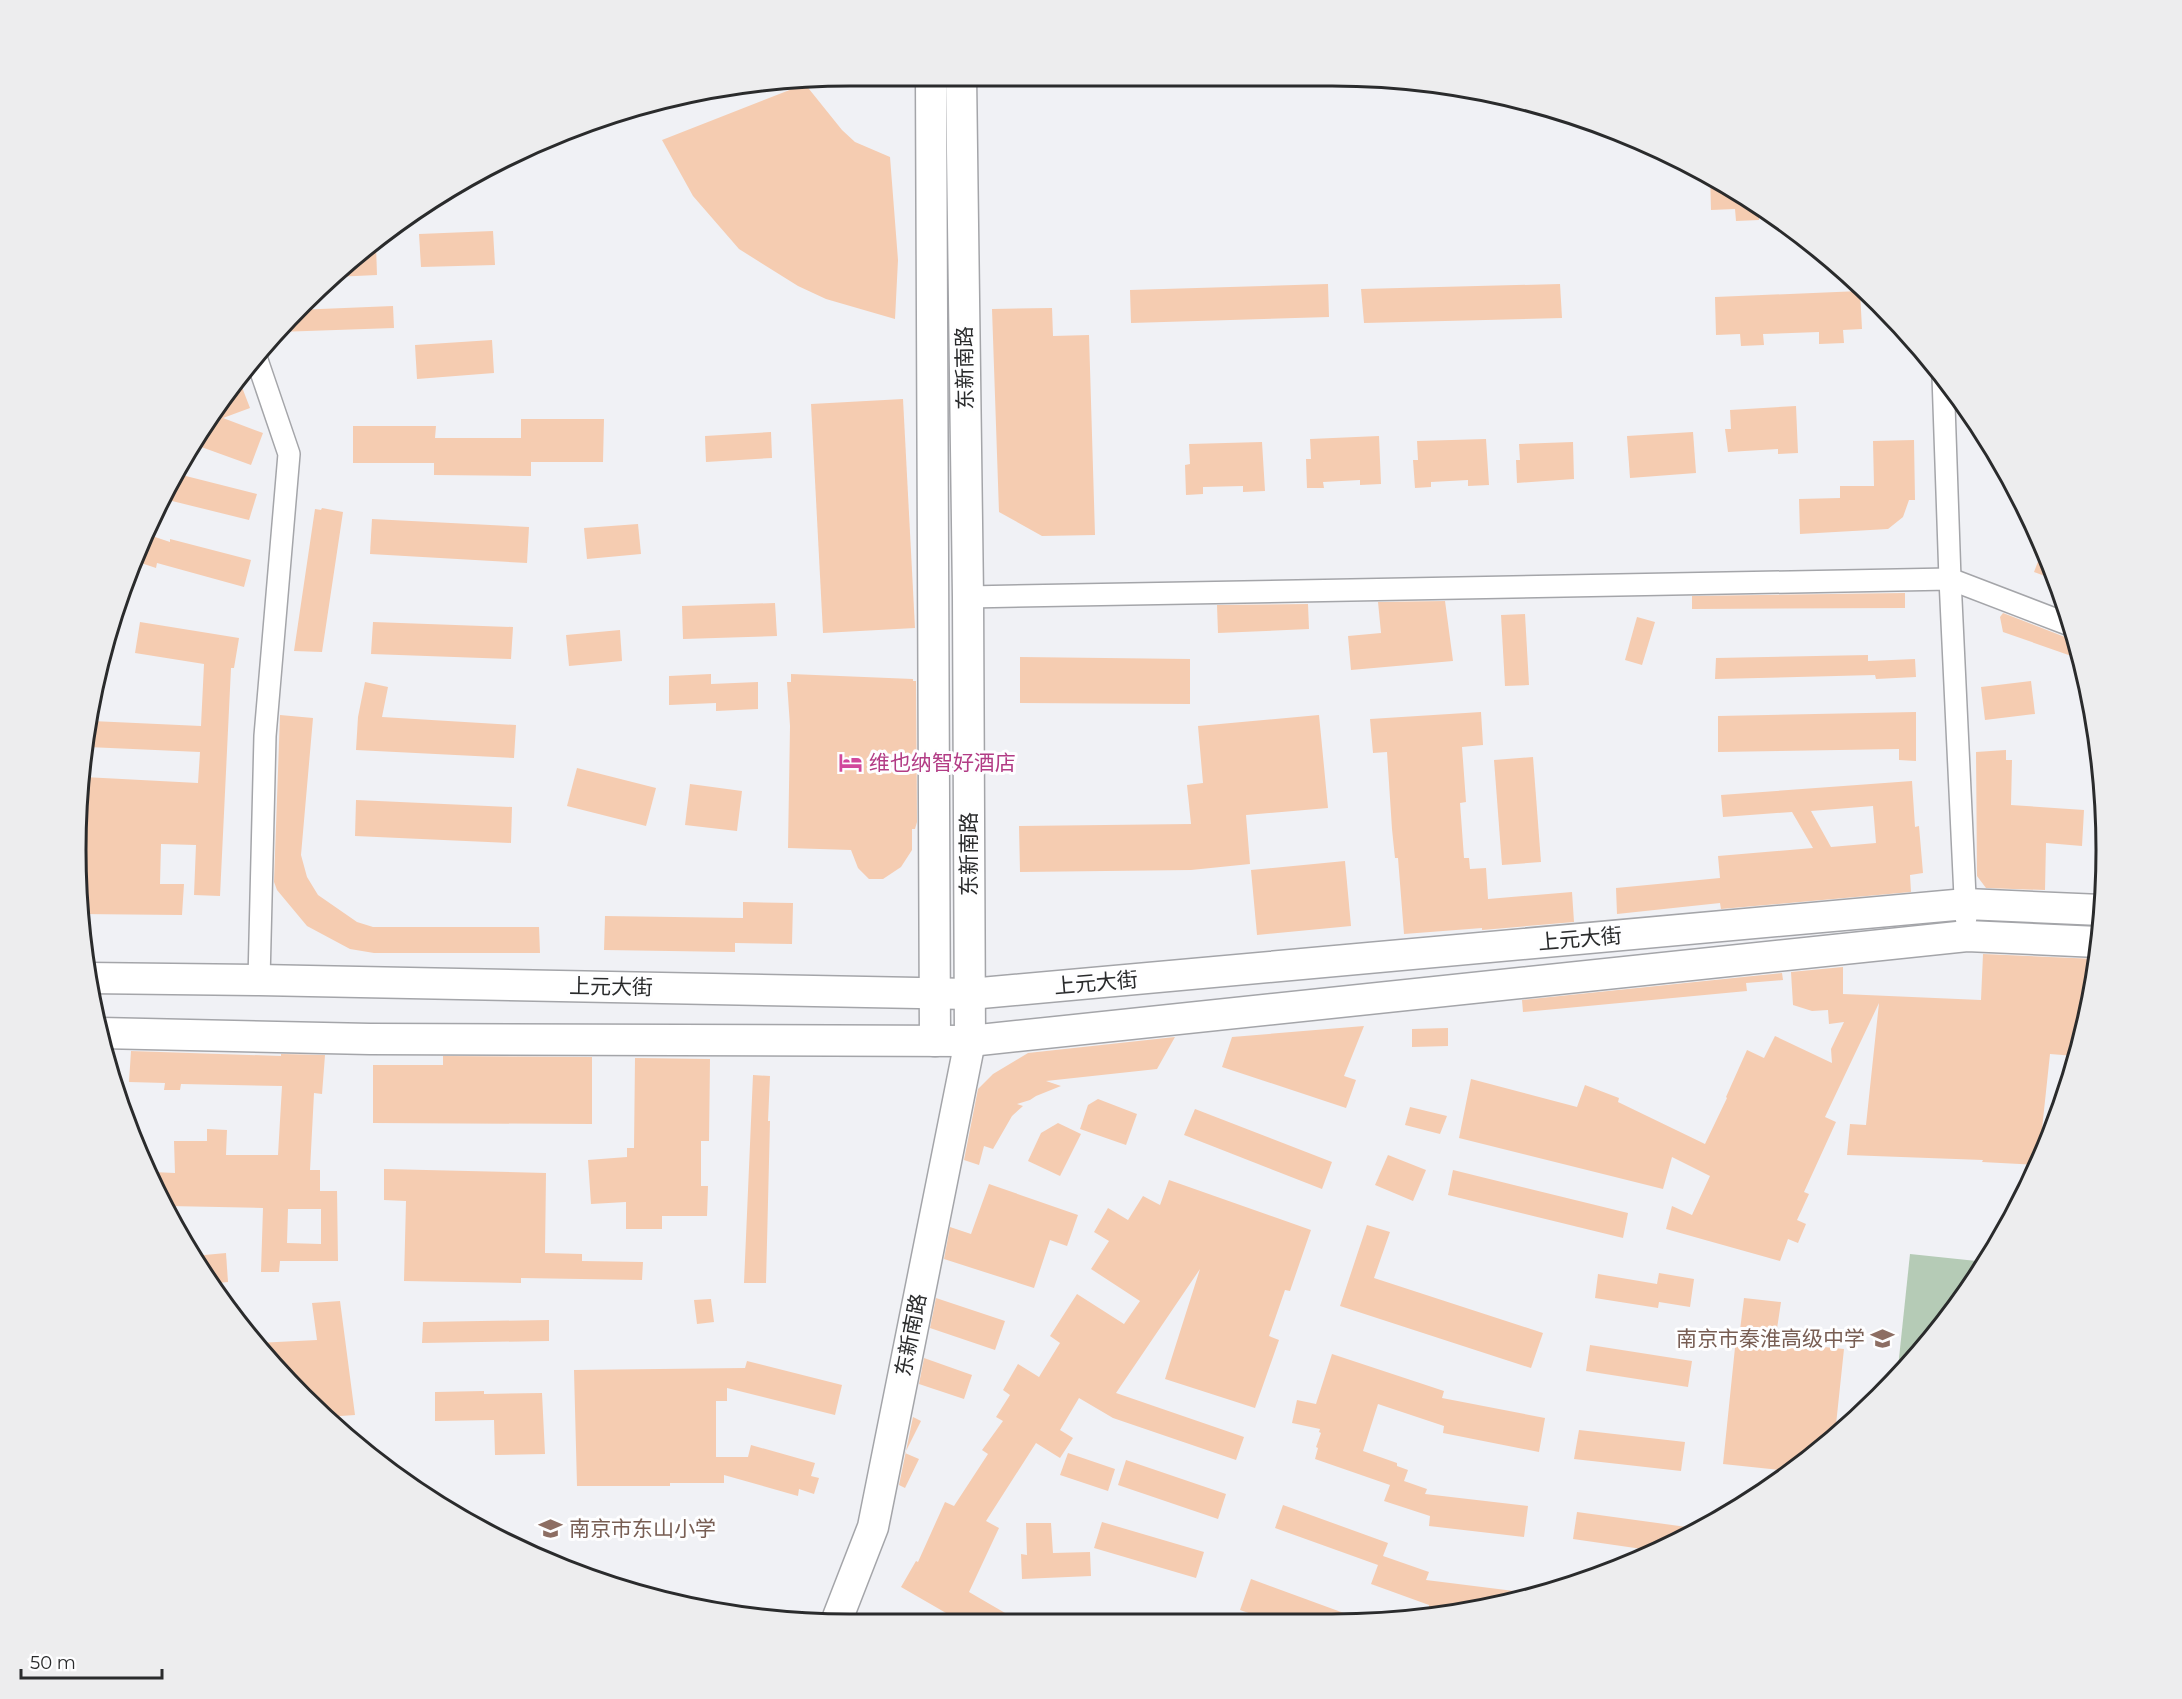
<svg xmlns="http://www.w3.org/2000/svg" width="2182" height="1699" viewBox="0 0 2182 1699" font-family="Montserrat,'Noto Sans SC',sans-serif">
<rect width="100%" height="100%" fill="#f0f1f5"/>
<path fill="#b5cbb6" d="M1910 1254 1986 1262 1976 1280 1897 1377Z"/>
<g fill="#f5ccb1" fill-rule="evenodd">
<path d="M805 84 842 130 855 142 890 157 898 260 895 319 826 299 798 286 739 249 693 196 662 140Z"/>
<path d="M1710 174 1763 208H1759V220L1736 221 1735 209 1711 210Z"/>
<path d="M493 231 495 265 421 267 419 234Z"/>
<path d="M376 245 377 275 334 277Z"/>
<path d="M1328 284 1329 317 1131 323 1130 290Z"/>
<path d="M1560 284 1562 318 1364 323 1361 289Z"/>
<path d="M1860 291 1862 329 1843 330 1844 343 1819 344V332L1763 334 1764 345 1741 346 1740 334 1716 335 1715 297Z"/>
<path d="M393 306 394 328 278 332 296 310Z"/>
<path d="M1052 308 1053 336 1089 335 1095 535 1042 536 999 512 992 309Z"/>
<path d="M492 340 494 373 417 379 415 345Z"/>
<path d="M240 382 250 408 223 418 263 433 251 465 193 444Z"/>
<path d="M903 399 915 628 823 633 811 404Z"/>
<path d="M1796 406 1798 453 1778 454V449L1728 452 1725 429H1731L1730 410Z"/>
<path d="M521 419H604L603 462H531V476L434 475V463H353V426H436L435 438H521Z"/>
<path d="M771 432 772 458 706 462 705 436Z"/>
<path d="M1693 432 1696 473 1630 478 1627 436Z"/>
<path d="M1379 436 1381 484 1360 485V480L1323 482 1324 488H1307L1306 459H1311L1310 439Z"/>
<path d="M1486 439 1489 485 1468 486V480L1431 482V487L1415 488 1413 460H1418L1417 441Z"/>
<path d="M1914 440 1915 500H1909L1903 517 1888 529 1800 534 1799 499 1840 498V486H1874L1873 441Z"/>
<path d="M1262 442 1265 491 1243 492V486L1203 487V494L1186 495 1185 465 1190 464 1189 444Z"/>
<path d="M1573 442 1574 479 1517 483 1516 460H1520L1519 444Z"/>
<path d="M174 473 257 494 249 520 164 499Z"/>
<path d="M322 508 343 512 322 652 294 651 315 509 321 510Z"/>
<path d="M372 519 529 527 527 563 370 554Z"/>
<path d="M638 524 641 554 587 559 584 528Z"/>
<path d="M149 535 170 542V539L251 560 244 587 157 563 156 568 138 562Z"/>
<path d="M2044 546 2048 553 2056 580 2034 572Z"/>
<path d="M1905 593V608L1692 609V596Z"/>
<path d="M1445 601 1453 661 1351 670 1348 636 1381 633 1378 602Z"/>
<path d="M775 603 777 636 683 639 682 606Z"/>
<path d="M1308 604 1309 629 1218 633 1217 605Z"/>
<path d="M2003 613 2065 637H2073L2080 659 2003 632 2000 617Z"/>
<path d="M1525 614 1529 685 1505 686 1501 615Z"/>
<path d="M1637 617 1655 622 1642 665 1625 660Z"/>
<path d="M140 622 239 638 234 668H231L220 896 194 895 196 845 161 844 160 884H184L182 915 79 914 75 850 84 777 198 783 200 752 88 747 92 721 201 726 204 664 135 653Z"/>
<path d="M373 622 513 627 511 659 371 654Z"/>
<path d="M620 630 622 661 569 666 566 635Z"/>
<path d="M1868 655V661L1915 659 1916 677 1876 679 1875 675 1715 679 1716 658Z"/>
<path d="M1020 657 1190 659V704L1020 703Z"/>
<path d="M711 674V684L758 682V709L716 711V703L669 705V676Z"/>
<path d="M791 674 913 679V681H916L917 822 915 829H912V850L901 867 883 879H869L858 868 851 850 788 848 790 726 787 682H791Z"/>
<path d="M2031 681 2035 714 1985 720 1981 687Z"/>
<path d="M365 682 388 687 382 717 516 725 514 758 356 750 358 717Z"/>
<path d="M1481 712 1483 745 1462 747 1466 802 1460 803 1464 858H1469L1470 869 1486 868 1488 899 1572 892 1574 922 1482 930V928L1404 934 1398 858H1395L1392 829 1387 752 1373 753 1370 719Z"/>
<path d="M1916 712V761L1899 760V749L1718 752V716Z"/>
<path d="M280 715 313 718 301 855 307 877 318 895 357 922 373 927H539L540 953H374L350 949 307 926 277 890 274 882Z"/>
<path d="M1319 715 1328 808 1246 815 1250 864 1191 870 1020 872 1019 826 1191 824 1187 785 1203 783 1198 726Z"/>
<path d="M2006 750V760H2012L2011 805 2084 810 2082 846 2046 843 2045 890 1986 888 1977 876 1976 752Z"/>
<path d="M1533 757 1541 862 1502 865 1494 760Z"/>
<path d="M577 768 656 788 646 826 567 806Z"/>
<path d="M1912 781 1915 827 1919 826 1923 873 1910 875 1911 892 1721 909 1720 903 1617 914 1616 888 1720 878 1718 856 1813 848 1792 812 1723 817 1721 795ZM1873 806 1876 843 1831 847 1811 811Z"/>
<path d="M690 784 742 791 737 831 685 825Z"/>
<path d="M356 800 512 807 511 843 355 836Z"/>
<path d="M1345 861 1351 926 1257 935 1251 870Z"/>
<path d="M743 902 793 903 792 944 735 943V952L604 950 605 916 743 918Z"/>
<path d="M1983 954 2096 959 2092 1001 2075 1056 2050 1054 2042 1129 2053 1130 2048 1146 2038 1165 1982 1162 1983 1160 1847 1155 1850 1124 1866 1125 1879 1003 1825 1117 1836 1122 1804 1192 1809 1194 1797 1220 1806 1224 1798 1243 1788 1239 1780 1261 1666 1229 1672 1206 1692 1215 1710 1176 1672 1157 1663 1189 1459 1138 1471 1079 1577 1107 1585 1085 1619 1098 1618 1102 1705 1144 1727 1098 1726 1097 1747 1050 1764 1058 1775 1036 1832 1063 1831 1049 1844 1022 1829 1024 1828 1010 1812 1011 1793 1005 1791 972 1843 967V994L1981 1000Z"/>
<path d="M1782 973 1783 980 1746 983 1747 991 1523 1012 1522 1000Z"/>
<path d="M1364 1026 1344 1076 1356 1080 1346 1108 1222 1067 1232 1037Z"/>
<path d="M1448 1028V1046L1412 1047V1029Z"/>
<path d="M1175 1037 1157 1069 1046 1081 1061 1086 1036 1096 1030 1100 1017 1104 1023 1106 1012 1116 993 1149 984 1146 979 1165 964 1160 978 1089 993 1074 1028 1053Z"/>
<path d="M131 1051 281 1056V1054L325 1055 322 1094 314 1093 310 1170H320V1191H337L338 1261H280L279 1272H261L263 1208 169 1206 153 1172 175 1173 174 1141H207V1129L227 1130 226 1155H278L282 1086 181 1084 180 1090H164L165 1083 129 1082ZM288 1209H321V1244L287 1243Z"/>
<path d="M443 1056 592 1057V1124L373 1123V1065H443Z"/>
<path d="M635 1058 710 1059 709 1141H701V1186H708L707 1216H662V1229H626V1202L591 1204 588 1160 627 1157V1148H634Z"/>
<path d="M753 1075 770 1076 768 1121H770L766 1283H744Z"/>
<path d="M1098 1099 1137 1114 1126 1145 1080 1129 1088 1105Z"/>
<path d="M1410 1107 1447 1116 1440 1134 1405 1125Z"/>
<path d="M1195 1109 1332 1162 1322 1189 1184 1135Z"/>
<path d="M1058 1123 1081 1134 1060 1176 1028 1161 1041 1133Z"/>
<path d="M1388 1155 1426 1170 1413 1201 1375 1185Z"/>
<path d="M384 1169 546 1173 545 1253 582 1254V1261L643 1262 642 1280 521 1278V1283L404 1281 406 1201 384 1200Z"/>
<path d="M1453 1170 1628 1213 1623 1238 1448 1195Z"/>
<path d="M1169 1180 1311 1230 1290 1291 1285 1290 1269 1336 1279 1340 1255 1408 1165 1379 1200 1269 1116 1393 1244 1437 1236 1460 1113 1418 1079 1398 1060 1430 1073 1438 1060 1458 1036 1443 986 1521 999 1528 969 1592 1012 1617H953L901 1587 916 1561 918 1562 945 1502 954 1506 988 1454 982 1450 1003 1421 996 1417 1010 1395 1003 1390 1018 1364 1039 1377 1060 1343 1050 1336 1077 1294 1124 1324 1140 1301 1091 1269 1109 1241 1094 1232 1108 1208 1128 1220 1143 1196 1160 1205Z"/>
<path d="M989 1184 1078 1215 1067 1246 1050 1240 1034 1288 944 1259 950 1227 971 1234Z"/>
<path d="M1367 1225 1390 1232 1374 1278 1543 1333 1531 1368 1340 1306Z"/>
<path d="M226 1253 228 1282 209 1284 194 1256Z"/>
<path d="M1659 1273 1694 1279 1690 1307 1659 1302 1658 1308 1595 1298 1598 1274 1657 1284Z"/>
<path d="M936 1298 1005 1321 995 1350 930 1328Z"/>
<path d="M1744 1298 1781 1302 1775 1342 1844 1349 1835 1434 1790 1471 1723 1464 1736 1338H1739Z"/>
<path d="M711 1299 714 1322 697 1324 694 1300Z"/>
<path d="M340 1301 355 1415 326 1417 302 1397 257 1343 317 1340 312 1303Z"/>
<path d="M549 1320V1341L422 1343 423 1322Z"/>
<path d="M1590 1345 1692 1361 1688 1387 1586 1371Z"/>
<path d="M1332 1354 1444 1391 1442 1398 1545 1418 1539 1452 1443 1433 1444 1426 1378 1404 1363 1451 1397 1463V1466L1408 1470 1404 1481 1427 1489 1425 1494 1528 1506 1524 1537 1429 1526 1430 1516 1384 1501 1390 1485 1315 1459 1318 1448 1316 1447 1321 1433 1319 1432 1320 1429 1292 1423 1297 1400 1316 1404Z"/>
<path d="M924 1358 972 1375 964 1399 919 1384Z"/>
<path d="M747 1361 842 1385 835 1415 727 1388V1401H716V1457H748L751 1445 815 1463 811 1476 819 1478 814 1494 799 1489 798 1496 724 1475V1483H670V1486H577L574 1370 745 1368Z"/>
<path d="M484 1391V1394L542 1393 545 1454 495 1455 494 1420 435 1421V1392Z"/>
<path d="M913 1417 921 1421 905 1453 919 1459 905 1488 899 1485Z"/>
<path d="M1579 1430 1685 1442 1681 1471 1574 1459Z"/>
<path d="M1068 1453 1115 1469 1108 1491 1060 1475Z"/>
<path d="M1126 1460 1226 1494 1218 1519 1118 1485Z"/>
<path d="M1283 1505 1388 1543 1383 1556 1429 1572 1426 1580 1530 1593V1595L1447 1614 1429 1612V1605L1371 1584 1378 1565 1275 1528Z"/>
<path d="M1577 1512 1694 1528 1649 1550 1573 1539Z"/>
<path d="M1102 1522 1204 1552 1196 1578 1094 1548Z"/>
<path d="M1026 1523H1051L1053 1553 1090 1552 1091 1576 1022 1579 1021 1554 1027 1555Z"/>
<path d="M1251 1579 1352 1616V1617H1260L1240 1610Z"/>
</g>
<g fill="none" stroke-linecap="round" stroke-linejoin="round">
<defs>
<g id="street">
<path d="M257 360 289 454 265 736 259 980"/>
<path d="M1943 376 1950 579 1966 918"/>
<path d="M968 597 1950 579 2070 625"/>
</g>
<g id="secondary">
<path d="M931 75 935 1041"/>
<path d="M88 978 259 980 970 994 1966 904 2101 910"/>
<path d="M101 1033 370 1039 970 1041 1967 936 2098 942"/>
<path d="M838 1617 873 1527 970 1041 968 597 961 75"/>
</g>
</defs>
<use href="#street" stroke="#a4a5a9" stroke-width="24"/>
<use href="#secondary" stroke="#a4a5a9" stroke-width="33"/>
<use href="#street" stroke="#fff" stroke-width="21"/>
<use href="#secondary" stroke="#fff" stroke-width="30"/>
</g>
<defs>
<symbol id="hotel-bare" viewBox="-9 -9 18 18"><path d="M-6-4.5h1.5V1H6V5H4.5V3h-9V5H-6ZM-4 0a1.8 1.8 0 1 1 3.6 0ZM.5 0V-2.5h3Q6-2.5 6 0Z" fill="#d1479c" stroke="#fefeff" stroke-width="2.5" paint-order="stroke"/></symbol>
<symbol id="school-bare" viewBox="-9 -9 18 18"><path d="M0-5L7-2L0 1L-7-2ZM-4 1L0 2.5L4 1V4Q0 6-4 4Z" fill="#8d6e63" stroke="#fefeff" stroke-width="2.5" paint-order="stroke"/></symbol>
</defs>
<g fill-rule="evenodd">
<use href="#hotel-bare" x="834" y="746" width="33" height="33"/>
<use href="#school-bare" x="1866" y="1322" width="33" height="33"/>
<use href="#school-bare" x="534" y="1512" width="33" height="33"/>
</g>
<g text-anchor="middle" stroke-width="6" stroke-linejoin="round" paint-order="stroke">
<g font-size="21" fill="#2a2b2c" stroke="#fefeff">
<text transform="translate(965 368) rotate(-91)" y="7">东新南路</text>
<text transform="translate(969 854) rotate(-90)" y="7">东新南路</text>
<text transform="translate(1580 939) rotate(-5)" y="7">上元大街</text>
<text transform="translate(1096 983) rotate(-5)" y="7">上元大街</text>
<text transform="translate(611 987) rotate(1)" y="7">上元大街</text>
<text transform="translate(911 1335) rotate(-79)" y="7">东新南路</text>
</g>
<g font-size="21" fill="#b23c85" stroke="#fefeff" text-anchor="start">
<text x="869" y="770">维也纳智好酒店</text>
</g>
<g font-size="21" fill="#785e54" stroke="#fefeff" text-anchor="end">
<text x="1865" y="1346">南京市秦淮高级中学</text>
<text x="569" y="1536" text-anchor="start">南京市东山小学</text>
</g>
</g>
<path d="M0 0H2182V1699H0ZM850 86H1332A764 764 0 0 1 2096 850V850A764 764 0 0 1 1332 1614H850A764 764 0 0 1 86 850V850A764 764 0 0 1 850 86Z" fill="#ededee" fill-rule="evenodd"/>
<path fill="none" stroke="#2a2b2c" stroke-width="3" d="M850 86H1332A764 764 0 0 1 2096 850V850A764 764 0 0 1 1332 1614H850A764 764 0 0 1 86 850V850A764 764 0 0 1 850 86Z"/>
<path d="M21 1669v9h141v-9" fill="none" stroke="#2a2b2c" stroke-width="3"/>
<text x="30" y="1669" font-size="18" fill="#2a2b2c" stroke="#fefeff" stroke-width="4.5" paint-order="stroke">50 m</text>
</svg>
